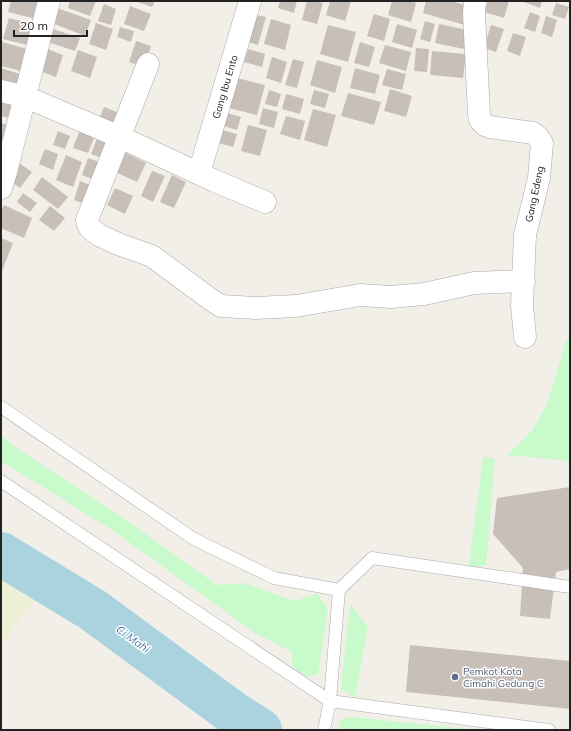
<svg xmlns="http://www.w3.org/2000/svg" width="571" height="731" viewBox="0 0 571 731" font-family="Mulish,sans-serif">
<rect width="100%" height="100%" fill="#f2efe9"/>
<path fill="#eef0d5" d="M1 573 37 597 1 644Z"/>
<g fill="#c8facc">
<path d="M567 338H570V461L507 455 532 431 547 404Z"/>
<path d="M1 436 30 457 119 515 217 585 244 583 294 601 317 594 328 608 318 674 307 677 292 667V652L255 633 112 530 1 461Z"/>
<path d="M483 457 495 459 486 566H469Z"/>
<path d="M350 604 368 627 355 698 341 689Z"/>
<path d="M350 717 480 730H340L339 721Z"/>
</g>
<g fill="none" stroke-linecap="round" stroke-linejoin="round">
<path stroke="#aad3df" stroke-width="44" d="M1 554 93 610 233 713 260 730"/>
</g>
<g fill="#c7bfb8">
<path d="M11 1H33L40 3 36 19 8 12Z"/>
<path d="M70 1H96L90 16 68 8Z"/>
<path d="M135 1H155L152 7Z"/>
<path d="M280 1H297L294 13 278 8Z"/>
<path d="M307 1H315L323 3 317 24 302 20Z"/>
<path d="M330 1H351L345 21 326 15Z"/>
<path d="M392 1H411L416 3 411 22 388 15Z"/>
<path d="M426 1H451L473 7 468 26 423 13Z"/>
<path d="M488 1H509L504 18 484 12Z"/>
<path d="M521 1H542L540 8Z"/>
<path d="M556 3 569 7 565 19 552 15Z"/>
<path d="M104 4 116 9 111 25 98 21Z"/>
<path d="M130 6 151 14 144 31 124 24Z"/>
<path d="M57 8 91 20 85 36 52 23Z"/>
<path d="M530 12 540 16 535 32 524 28Z"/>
<path d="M252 14 266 17 258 45 245 41Z"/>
<path d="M374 14 390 19 384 41 367 36Z"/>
<path d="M546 16 557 20 552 37 541 33Z"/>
<path d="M9 18 36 25 31 46 3 39Z"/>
<path d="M271 19 291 25 285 50 264 44Z"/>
<path d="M425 21 435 24 430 42 420 39Z"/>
<path d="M96 23 113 29 106 50 89 44Z"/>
<path d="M397 24 417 30 412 48 392 42Z"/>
<path d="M439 24 472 31 469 50 435 43Z"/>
<path d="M328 25 356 32 348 62 320 54Z"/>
<path d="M491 25 504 29 496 52 484 48Z"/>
<path d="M120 27 134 31 131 42 117 37Z"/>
<path d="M53 29 80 38 75 51 48 42Z"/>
<path d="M513 33 526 37 520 56 507 51Z"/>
<path d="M136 41 151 46 144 67 129 62Z"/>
<path d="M2 42 31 50 25 72 1 66Z"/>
<path d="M360 42 375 47 369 67 354 63Z"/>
<path d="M385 45 411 52 406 71 379 63Z"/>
<path d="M42 47 63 55 56 77 35 69Z"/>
<path d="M416 48 429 49 427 72 414 71Z"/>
<path d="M248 49 265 54 262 67 244 62Z"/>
<path d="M78 50 97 57 90 78 71 71Z"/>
<path d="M432 51 466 54 463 78 430 75Z"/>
<path d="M272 57 287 62 281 83 266 78Z"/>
<path d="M293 59 304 62 297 88 285 85Z"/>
<path d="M317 60 342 67 335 93 310 85Z"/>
<path d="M1 68 20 74 16 87 1 83Z"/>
<path d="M355 68 380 75 375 94 350 88Z"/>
<path d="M387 69 406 74 402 90 382 85Z"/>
<path d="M237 78 265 85 257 115 229 108Z"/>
<path d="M390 89 412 96 406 117 384 111Z"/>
<path d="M269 90 281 94 277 107 265 104Z"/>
<path d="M314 90 329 94 325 108 310 104Z"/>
<path d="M348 93 381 102 374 125 341 116Z"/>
<path d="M286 94 304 99 300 114 282 109Z"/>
<path d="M1 102 18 106 15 120 1 116Z"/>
<path d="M104 107 122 114 114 132 97 125Z"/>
<path d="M263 108 278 112 274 128 259 124Z"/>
<path d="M313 109 336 115 327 147 304 140Z"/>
<path d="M224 112 241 117 237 130 220 125Z"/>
<path d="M286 116 305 121 300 140 280 134Z"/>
<path d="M1 123 12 126 7 143 1 142Z"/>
<path d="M248 125 267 130 260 156 241 151Z"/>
<path d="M81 127 96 133 88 153 73 148Z"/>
<path d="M219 129 237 134 233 147 215 142Z"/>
<path d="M58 131 70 136 65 149 53 145Z"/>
<path d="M99 133 117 140 109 161 91 154Z"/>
<path d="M45 149 58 154 53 170 39 164Z"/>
<path d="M124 152 146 163 137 182 115 172Z"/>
<path d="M66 155 82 162 73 187 56 180Z"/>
<path d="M88 158 105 164 99 182 82 175Z"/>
<path d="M19 163 32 172 20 188 7 179Z"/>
<path d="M152 171 165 176 153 202 141 196Z"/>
<path d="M172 175 186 182 174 208 160 202Z"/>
<path d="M42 177 68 197 58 209 33 190Z"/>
<path d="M80 181 98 188 91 206 74 200Z"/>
<path d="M115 188 133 196 125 214 107 205Z"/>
<path d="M23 193 37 203 30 212 17 202Z"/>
<path d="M4 205 32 218 24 238 1 228V212Z"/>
<path d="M50 206 65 218 54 231 39 220Z"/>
<path d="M1 238 13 243 1 274Z"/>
<path d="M570 487V569L556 572 550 619 520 616 523 568 493 534 497 498Z"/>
<path d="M410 645 570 661V709L406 692Z"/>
</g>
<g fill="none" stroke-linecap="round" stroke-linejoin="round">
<defs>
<g id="service">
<path d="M1 407 194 539 274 578 339 590 372 558 570 587"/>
<path d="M1 481 330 701 549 730"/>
<path d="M324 730 330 701 339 590"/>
</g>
<g id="minor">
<path d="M475 1 474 13 479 115 480 120 485 125 490 127 533 133 538 137 542 143 539 178 525 235 522 306 525 337"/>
<path d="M148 64 87 220 88 224 90 228 99 235 118 244 152 256 210 299 221 306 256 308 296 306 360 295 391 297 424 294 474 283 524 281"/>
<path d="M1 91 26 97 120 137 215 181 265 202"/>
<path id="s1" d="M199 173 250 1"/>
<path d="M1 188 6 172 49 1"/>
</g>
</defs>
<use href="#service" stroke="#a9a9a9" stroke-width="13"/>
<use href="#minor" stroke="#a9a9a9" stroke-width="23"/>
<use href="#service" stroke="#fff" stroke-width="12"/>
<use href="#minor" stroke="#fff" stroke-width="22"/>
</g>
<circle fill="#5c6f8a" stroke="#fff" stroke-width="1.5" cx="455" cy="677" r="4"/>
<g text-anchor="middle" stroke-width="3" stroke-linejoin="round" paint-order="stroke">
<g font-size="10" fill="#222" stroke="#fff">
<text dy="4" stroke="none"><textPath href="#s1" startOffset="90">Gang Ibu Ento</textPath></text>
<text transform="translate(534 194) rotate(-78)" y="4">Gang Edeng</text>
</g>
<g font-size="10" fill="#4e5e75" stroke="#fff" text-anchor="start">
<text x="463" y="675">Pemkot Kota<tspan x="463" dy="12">Cimahi Gedung C</tspan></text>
</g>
<g font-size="11" font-style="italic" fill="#4a7aab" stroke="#fff">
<text transform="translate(133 639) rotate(36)" y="4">Ci Mahi</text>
</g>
</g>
<rect width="571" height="731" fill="none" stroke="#222222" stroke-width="4"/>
<path d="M14 30v6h73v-6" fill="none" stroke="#222222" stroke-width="2"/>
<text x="20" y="30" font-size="12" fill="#222222" stroke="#ffffff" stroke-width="3" paint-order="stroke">20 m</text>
</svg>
